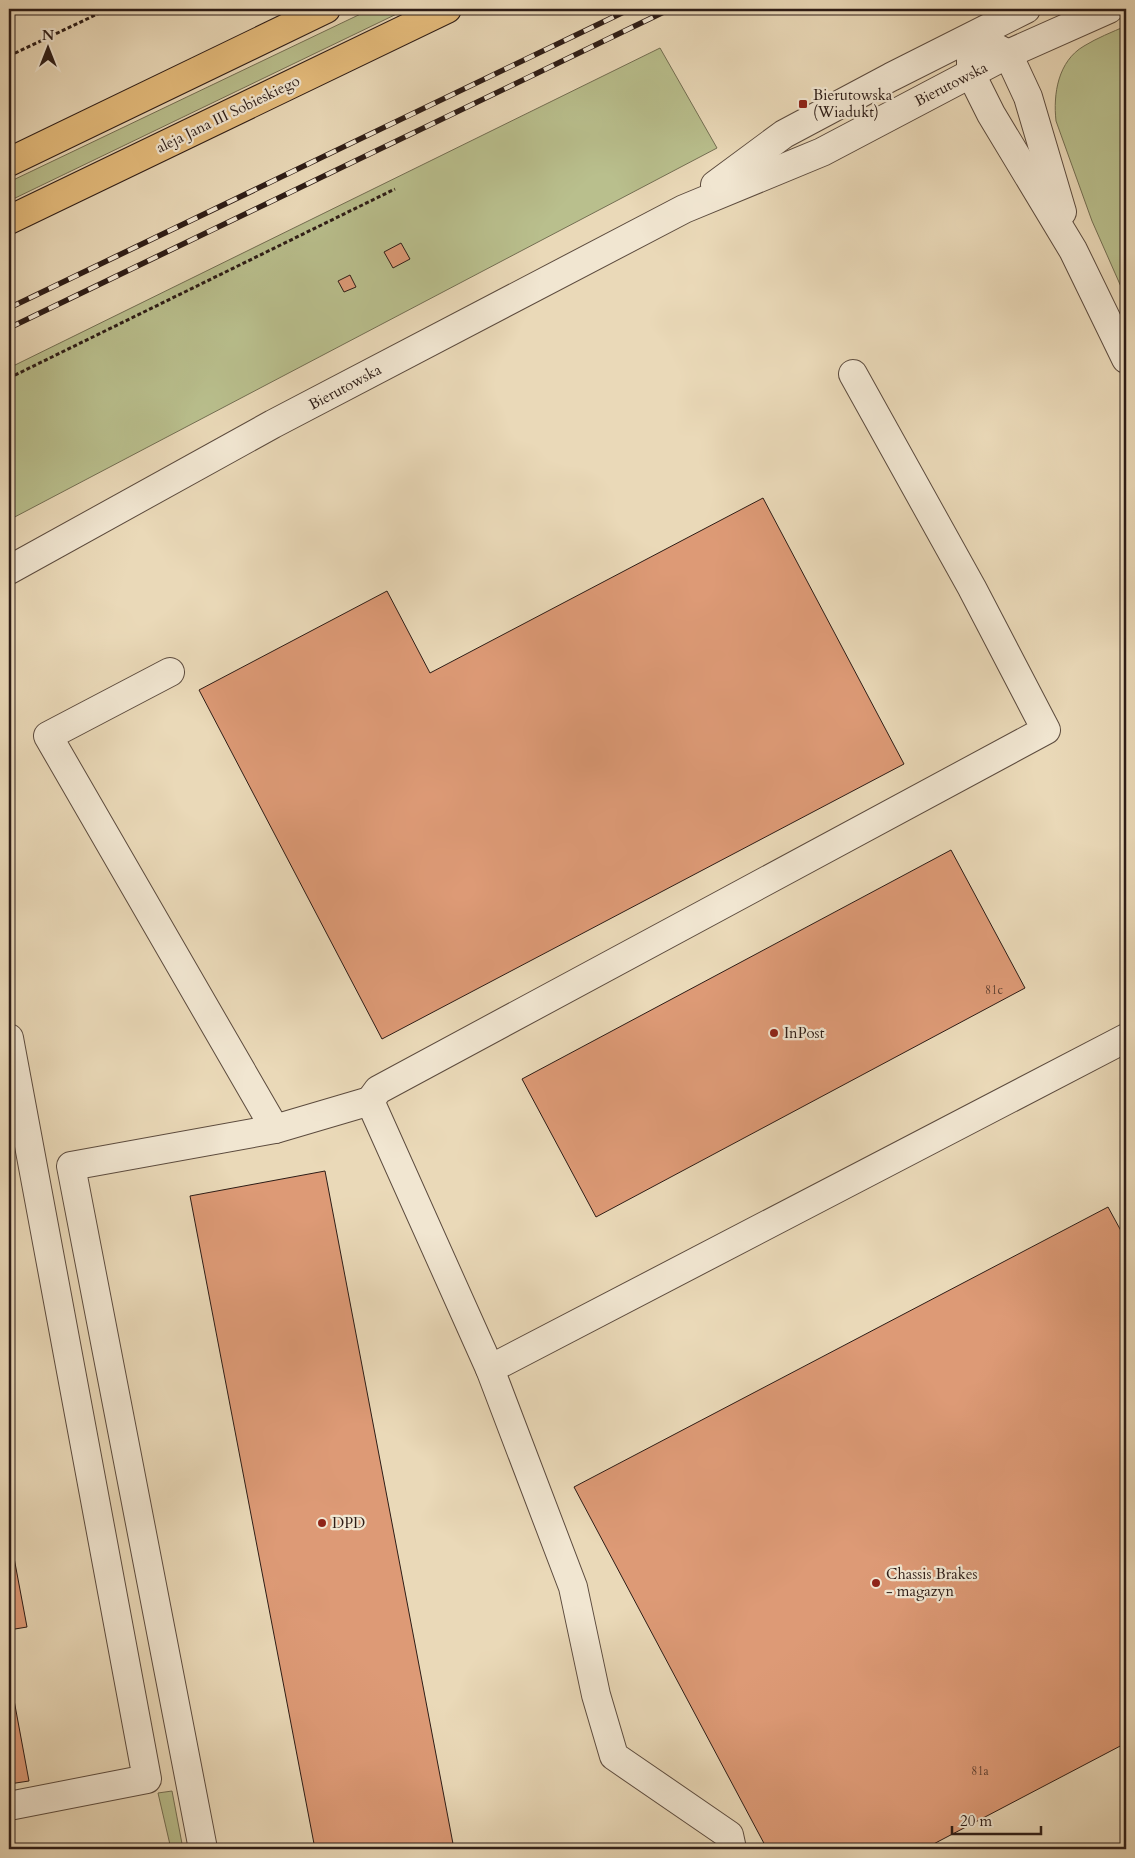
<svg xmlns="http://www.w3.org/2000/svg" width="1135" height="1858" viewBox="0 0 1135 1858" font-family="Cardo,serif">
<rect width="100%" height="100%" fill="#ead9b8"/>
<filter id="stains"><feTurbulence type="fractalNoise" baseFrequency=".004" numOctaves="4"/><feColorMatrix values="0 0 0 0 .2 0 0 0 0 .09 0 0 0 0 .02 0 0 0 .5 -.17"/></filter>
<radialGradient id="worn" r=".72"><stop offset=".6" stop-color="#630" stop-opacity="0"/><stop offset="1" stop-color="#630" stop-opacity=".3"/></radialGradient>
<g fill="#b9bf8d" stroke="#736e52">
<path d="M371 9H407L9 201V182Z"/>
<path d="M1126 26V298L1092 221 1056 121C1053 94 1058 61 1084 46 1097 38 1112 32 1126 26Z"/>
<path d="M660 48 717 148 9 520V368Z"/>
<path d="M172 1791 183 1849H171L158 1793Z"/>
</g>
<g fill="#dd9a76" stroke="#2d1c16">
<path d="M401 243 410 259 393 268 384 252Z"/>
<path d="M350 275 356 287 344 292 338 281Z"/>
<path d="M763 498 904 764 382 1039 199 690 387 591 430 673Z"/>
<path d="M951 850 1025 988 596 1217 522 1079Z"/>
<path d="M325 1171 454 1849H315L190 1196Z"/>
<path d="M1108 1207 1126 1240V1442L1124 1443 1126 1448V1743L924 1849H767L574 1487Z"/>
<path d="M9 1531 27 1627 9 1630Z"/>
<path d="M9 1673 29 1781 9 1784Z"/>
</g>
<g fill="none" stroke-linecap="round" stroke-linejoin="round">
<defs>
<g id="minor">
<path d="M993 46 1008 54 1028 97 1062 212"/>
<path d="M971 57V74L991 114 1073 250 1126 359"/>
<path d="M715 185 784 134 891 77 1026 9"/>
<path d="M9 570 273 424 684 209 822 152 1008 54 1109 9"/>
<path d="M170 672 48 736 275 1129"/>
<path d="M9 1038 147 1779 9 1806"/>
<path d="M370 1101 378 1090 1046 730 972 588 853 374"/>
<path d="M203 1849 71 1166 275 1129 370 1101 490 1369"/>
<path d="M732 1849 729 1835 614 1756 596 1695 573 1587 490 1369 1126 1038"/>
</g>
<g id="major">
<path d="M9 162 326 9"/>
<path d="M9 220 447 9"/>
</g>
</defs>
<use href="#minor" stroke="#5c4b3e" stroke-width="30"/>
<use href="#major" stroke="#2d1c16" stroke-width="30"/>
<g stroke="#2d1c16" stroke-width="3" stroke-dasharray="4 2.5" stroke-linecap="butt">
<path d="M9 56 108 9"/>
<path d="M9 378 395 189"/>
</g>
<use href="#minor" stroke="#f1e6d1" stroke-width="28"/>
<use href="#major" stroke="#e5bc7c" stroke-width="28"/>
<defs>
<g id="rail">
<path d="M9 308 630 9"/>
<path d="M9 328 670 9"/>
</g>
</defs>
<use href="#rail" stroke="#2d1c16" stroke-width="5.5"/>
<use href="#rail" stroke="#f1e6d1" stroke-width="4" stroke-dasharray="11" stroke-linecap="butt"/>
</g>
<g fill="#8f2418" stroke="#f1e6d1" stroke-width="2">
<rect x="798" y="99" width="10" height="10" rx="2.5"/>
<circle cx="774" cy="1033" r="5"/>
<circle cx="322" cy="1523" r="5"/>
<circle cx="876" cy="1583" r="5"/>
</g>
<g text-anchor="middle" stroke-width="4.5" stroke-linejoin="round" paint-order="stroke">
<g font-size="12" fill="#593c2e">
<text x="994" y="994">81c</text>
<text x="980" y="1775">81a</text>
</g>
<g font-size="15" fill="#2d1c16" stroke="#f1e6d1">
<text transform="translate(951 84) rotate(-27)" y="5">Bierutowska</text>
<text transform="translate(228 114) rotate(-26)" y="5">aleja Jana III Sobieskiego</text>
<text transform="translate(345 387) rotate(-28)" y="5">Bierutowska</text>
</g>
<g font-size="15" fill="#2d1c16" stroke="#f1e6d1" text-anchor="start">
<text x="813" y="100">Bierutowska<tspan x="813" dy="17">(Wiadukt)</tspan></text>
<text x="784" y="1038">InPost</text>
<text x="332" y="1528">DPD</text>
<text x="886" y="1579">Chassis Brakes<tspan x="886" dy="17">- magazyn</tspan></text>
</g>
</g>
<rect width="1135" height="1858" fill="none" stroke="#ead9b8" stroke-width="30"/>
<rect x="10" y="10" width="1115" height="1838" fill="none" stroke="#2d1c16" stroke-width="2.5"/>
<rect x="15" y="15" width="1105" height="1828" fill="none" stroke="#2d1c16"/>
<g transform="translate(48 48)" stroke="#f1e6d1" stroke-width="4" paint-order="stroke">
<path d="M0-4L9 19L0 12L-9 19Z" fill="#2d1c16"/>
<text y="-8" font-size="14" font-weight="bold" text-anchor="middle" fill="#2d1c16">N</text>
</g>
<path d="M952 1826v8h89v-8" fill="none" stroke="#2d1c16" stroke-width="2.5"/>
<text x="960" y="1826" font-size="15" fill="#2d1c16" stroke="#f1e6d1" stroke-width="4" paint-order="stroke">20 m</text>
<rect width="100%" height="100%" filter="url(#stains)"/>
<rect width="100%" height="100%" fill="url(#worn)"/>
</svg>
